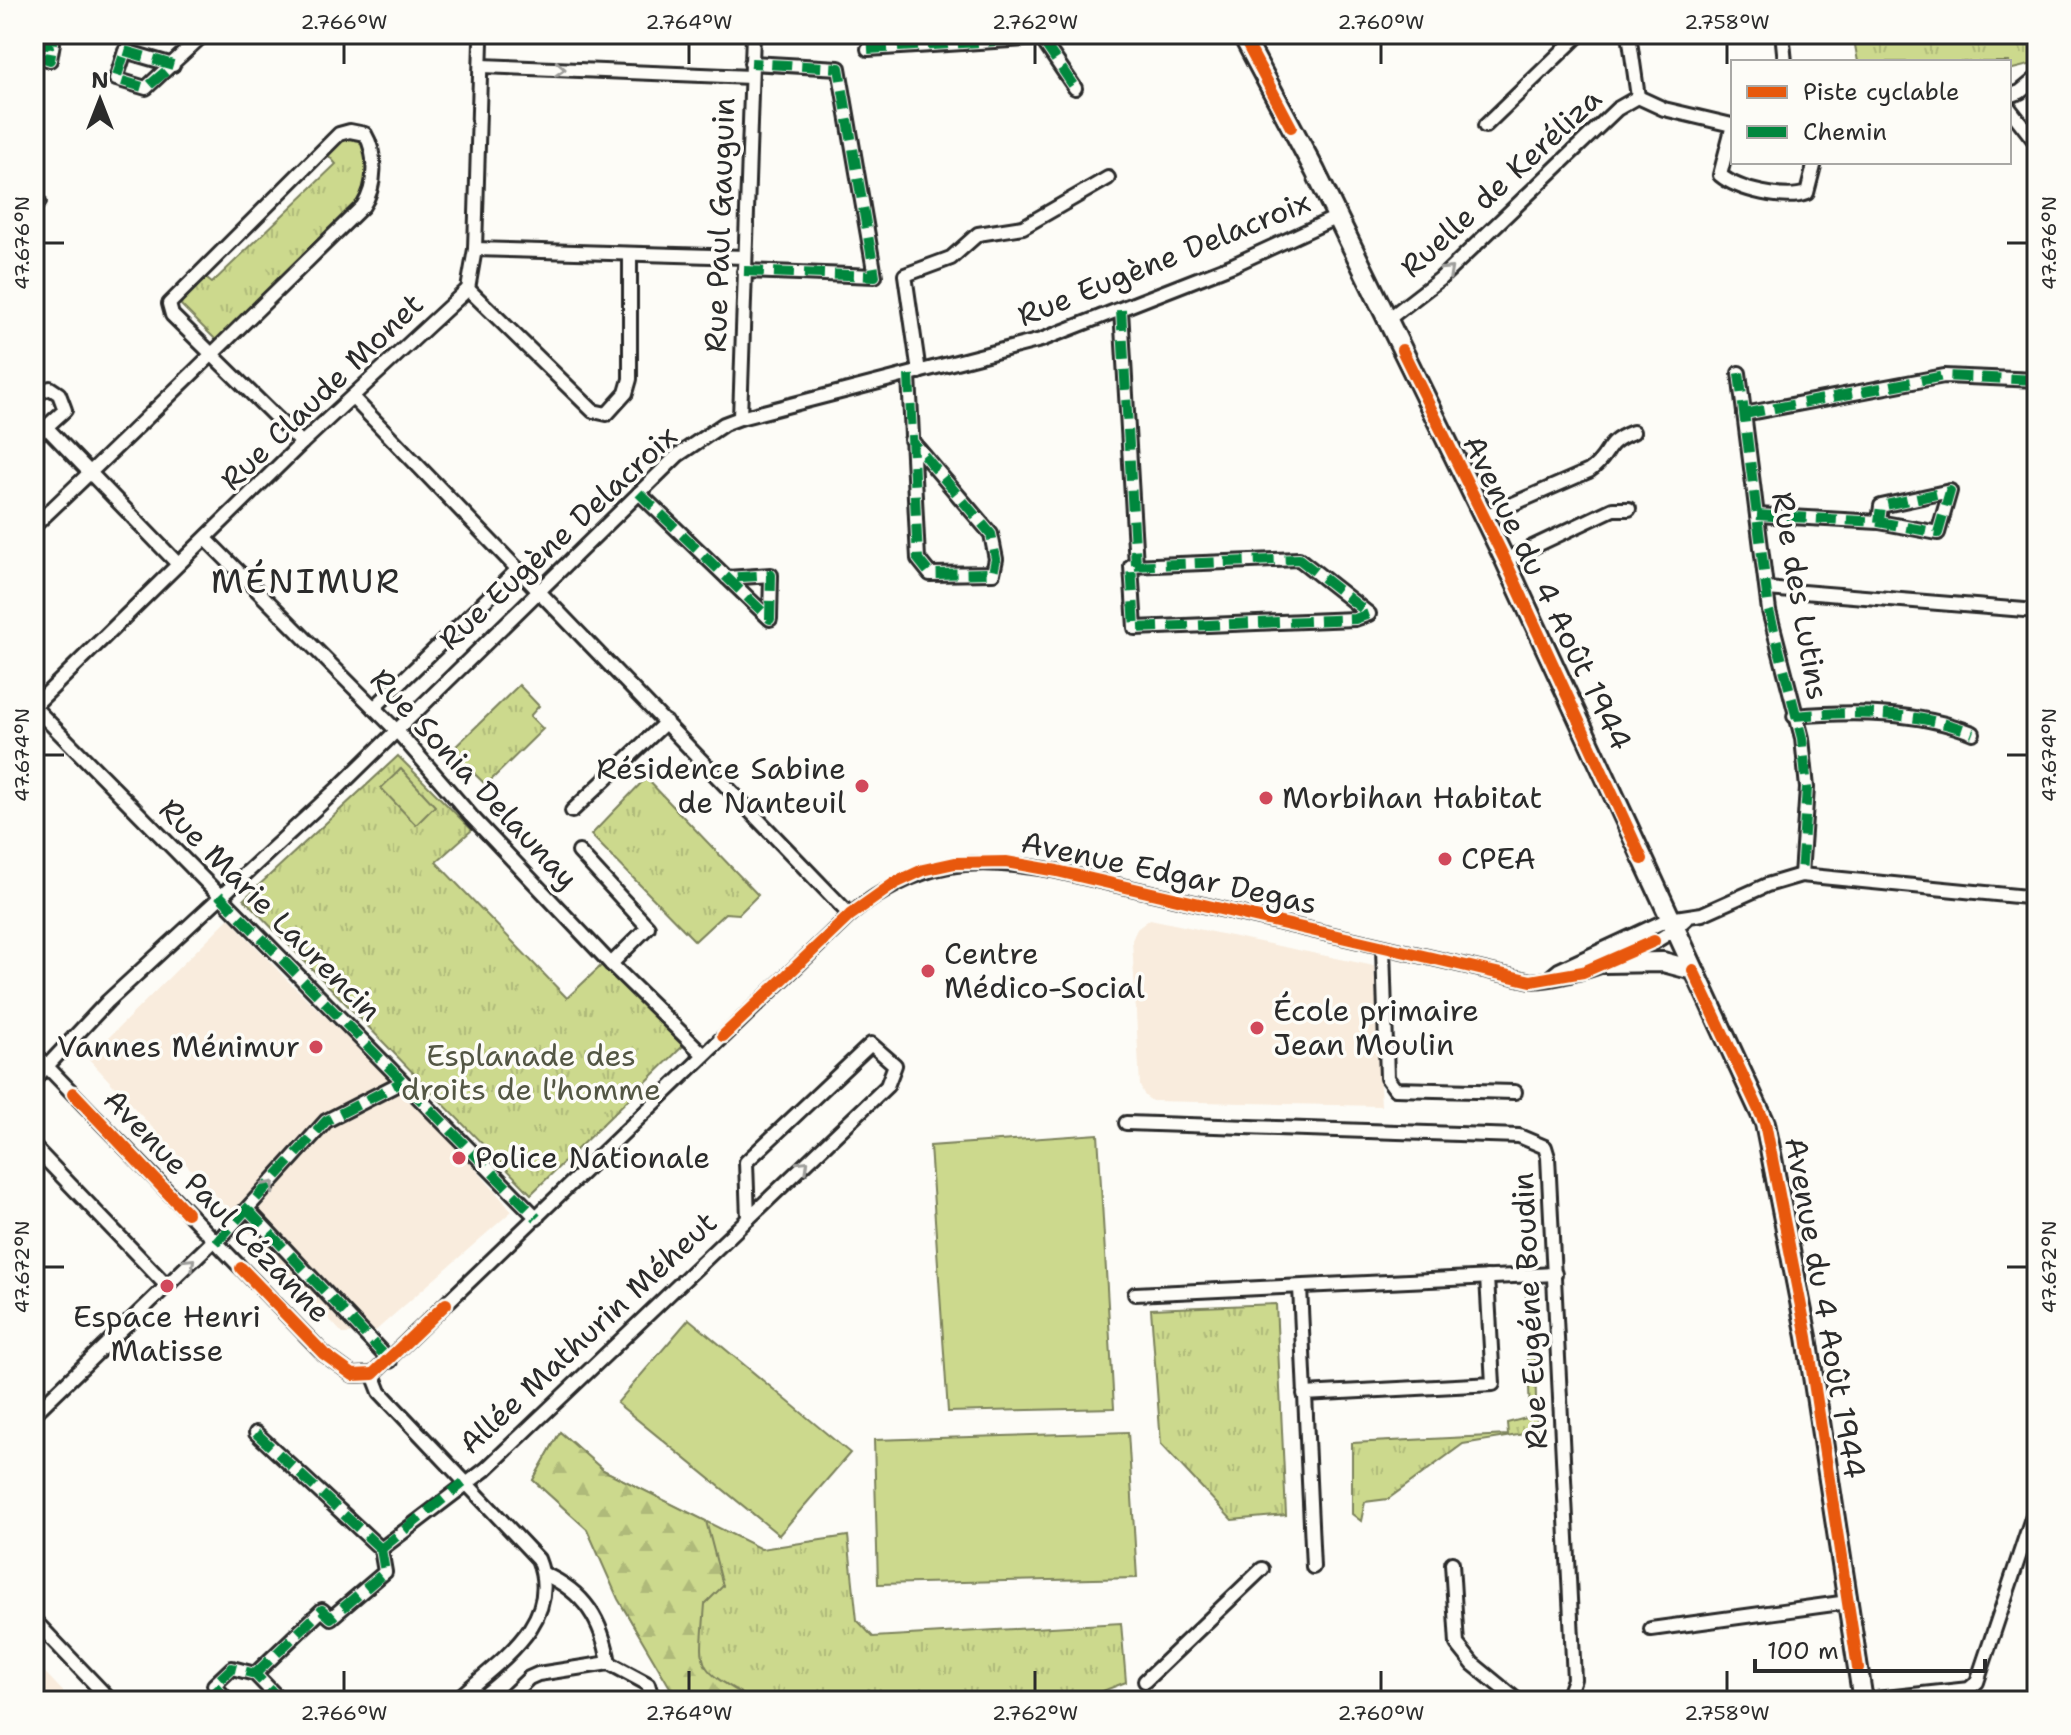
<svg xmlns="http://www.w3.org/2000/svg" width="2071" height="1735" viewBox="0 0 2071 1735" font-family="'Shantell Sans',sans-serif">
<defs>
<pattern id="grass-tufts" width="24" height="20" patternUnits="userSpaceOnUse" patternTransform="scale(2)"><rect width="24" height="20" fill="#ccd98d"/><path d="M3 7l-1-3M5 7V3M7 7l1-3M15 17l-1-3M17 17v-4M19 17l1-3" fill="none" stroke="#afba7a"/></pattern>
<pattern id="forest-firs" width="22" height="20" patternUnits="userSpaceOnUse" patternTransform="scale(2)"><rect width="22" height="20" fill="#ccd98d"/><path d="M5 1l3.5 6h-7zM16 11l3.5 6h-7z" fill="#afba7a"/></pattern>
</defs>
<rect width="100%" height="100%" fill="#fdfcf7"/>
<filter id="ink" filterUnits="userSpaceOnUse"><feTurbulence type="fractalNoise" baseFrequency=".0125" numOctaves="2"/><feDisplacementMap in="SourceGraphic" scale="16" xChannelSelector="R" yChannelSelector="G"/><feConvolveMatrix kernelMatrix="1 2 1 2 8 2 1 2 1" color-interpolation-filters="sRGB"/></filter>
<g filter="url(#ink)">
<g fill="#f9ecdd">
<path d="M229 918 288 981 430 1116 512 1211 373 1333 343 1334 88 1058Z"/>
<path d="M1150 919 1374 966 1381 1106 1152 1101 1145 1096 1140 1086 1132 940 1137 929Z"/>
<path d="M34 1661 72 1701H34Z"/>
</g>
<g fill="url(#grass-tufts)" stroke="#7c825c" stroke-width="2">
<path d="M1853 34H2037V63L2009 70V62H1858Z"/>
<path d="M346 137 360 138 367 147V191L360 204 217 341 181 305 183 297 203 276 212 283 336 164 327 154Z"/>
<path d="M519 685 539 706 530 716 543 729 486 785 451 751Z"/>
<path d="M398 756 472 830 436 862 567 998 602 965 683 1046 531 1194 244 899Z"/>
<path d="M646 778 758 895 739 914 725 913 695 941 591 835Z"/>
<path d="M1526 1296H1533L1537 1432 1463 1444 1388 1499 1365 1502 1361 1521 1352 1514V1443L1508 1435 1507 1423 1530 1417Z"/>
<path d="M1276 1304 1286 1515 1232 1520 1161 1444 1151 1309Z"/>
<path d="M560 1432 603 1470 761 1549 848 1536 857 1620 873 1637 1121 1623 1126 1682 1095 1694 1092 1701H682L631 1621 587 1529 533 1480Z"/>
</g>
<path fill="url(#forest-firs)" stroke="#7c825c" stroke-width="2" d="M560 1432 603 1470 706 1521 723 1586 705 1604C700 1673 694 1665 754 1701H678L618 1599 587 1529 533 1480Z"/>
<g fill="#ccd98d" stroke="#7c825c" stroke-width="2">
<path d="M401 769 435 806 416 825 381 788Z"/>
<path d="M1098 1134 1114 1408 948 1412 930 1146Z"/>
<path d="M689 1319 850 1453 779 1535 617 1403Z"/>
<path d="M1128 1432 1137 1578 878 1584 874 1440Z"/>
</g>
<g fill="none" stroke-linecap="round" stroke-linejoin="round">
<defs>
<g id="street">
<path d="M1629 34 1638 97"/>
<path d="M1783 42 1785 62"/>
<path d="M34 48 53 43 50 60 34 55"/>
<path d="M868 49 1041 38 1075 88"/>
<path d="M173 65 125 51 116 79 146 88 204 34"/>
<path d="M482 66 751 77"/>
<path d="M2009 96 2020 92 2037 78"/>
<path d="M1638 97 1664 109 1732 125"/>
<path d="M2009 108 2037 144"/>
<path d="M1733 125 1720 175C1738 190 1785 201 1807 193L1815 162"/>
<path d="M1485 126 1580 34"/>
<path d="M34 198 39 202 34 206"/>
<path d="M475 249 745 257"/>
<path d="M744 271 875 276 839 68 751 63"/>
<path d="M468 289 593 411 607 414 626 393 630 379V255"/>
<path d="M1121 310 1136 565"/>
<path d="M1387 320 1440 279 1617 109 1638 97"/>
<path d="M919 372 905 275 951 258 978 234 1023 227 1108 178"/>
<path d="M1739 373 1769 611 1802 738 1807 788 1801 875"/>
<path d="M909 375 918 559 930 574 993 573 996 559 991 534 911 440"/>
<path d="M34 395 50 388 59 394 65 410 34 438"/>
<path d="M352 397 850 915"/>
<path d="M1744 414 1944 376 2037 380"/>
<path d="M740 418 753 34"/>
<path d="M47 428 178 564"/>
<path d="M639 493 770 619 771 575 727 578"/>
<path d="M1757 515 1879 522 1938 533 1950 491 1881 506 1879 522"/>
<path d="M1483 517 1589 471C1613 454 1601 444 1633 432"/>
<path d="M34 526C145 421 254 313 363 206 376 187 377 154 365 134L350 131 339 134 169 304 172 315 302 443"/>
<path d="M206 539 397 731 471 816 611 964 704 1055"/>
<path d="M1299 559 1369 614 1355 619 1135 628 1131 566Z"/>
<path d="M1505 560 1613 509H1629"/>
<path d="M1767 589 2037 611"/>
<path d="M34 706 302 443 468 289 475 249 481 41"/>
<path d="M34 707 537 1218"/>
<path d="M374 708 518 569"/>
<path d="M1794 716C1853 711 1917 711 1973 733"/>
<path d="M572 811 666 722"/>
<path d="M579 852 648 927 611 964"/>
<path d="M1383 948 1387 1078 1395 1089 1515 1092"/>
<path d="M1548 979 1559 970 1669 919 1702 914 1767 885 1801 875 2037 898"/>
<path d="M34 1053 324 1354 353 1375 373 1374"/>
<path d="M34 1080 108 1001 337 789 678 455 724 424 740 418 1041 340 1233 265 1337 217"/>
<path d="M1126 1123 1519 1136 1545 1147 1548 1157 1574 1679 1566 1701"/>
<path d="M34 1147 167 1286"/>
<path d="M249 1211 390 1361"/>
<path d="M216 1243 326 1121 402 1082"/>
<path d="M1300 1287 1313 1567"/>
<path d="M1135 1294 1555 1274"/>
<path d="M373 1374 850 915C920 859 971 856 1057 871L1531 981C1578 978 1652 952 1686 919"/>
<path d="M373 1374 380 1392 538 1559C564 1623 496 1663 455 1701"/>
<path d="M1304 1394 1493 1384 1487 1277"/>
<path d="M34 1414 214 1240"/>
<path d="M256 1433 381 1549"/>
<path d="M381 1549 486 1469 887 1086 895 1065 871 1044 746 1162 748 1219"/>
<path d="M1452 1563 1457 1644 1473 1664 1518 1701"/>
<path d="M544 1574C585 1592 602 1621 609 1663"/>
<path d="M34 1620 111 1701"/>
<path d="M1651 1629 1848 1602"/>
<path d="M255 1674 322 1610 331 1618 385 1572 381 1549"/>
<path d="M1145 1681 1262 1569"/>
<path d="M228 1701 214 1685 232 1668 255 1674 281 1701"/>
<path d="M505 1701 529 1678 538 1674 609 1663 648 1684 653 1701"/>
<path d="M1857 1701 1969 1689 1977 1682 2037 1503"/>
</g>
<g id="secondary">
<path d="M1242 34 1315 171 1505 560 1765 1123 1807 1337 1863 1701"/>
<path d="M1604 963 1663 962 1693 970"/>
</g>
</defs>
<use href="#street" stroke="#2b2b2b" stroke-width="18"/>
<use href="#secondary" stroke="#2b2b2b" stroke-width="24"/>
<use href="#street" stroke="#fdfcf7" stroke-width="12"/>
<use href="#secondary" stroke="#fdfcf7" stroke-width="18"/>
<g stroke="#00873e" stroke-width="10" stroke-dasharray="20 10" stroke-linecap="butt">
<path d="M34 48 53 43 50 60 34 55"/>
<path d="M868 49 1041 38 1075 88"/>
<path d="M125 51 173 65 146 88 116 79Z"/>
<path d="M744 271 875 276 839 68 751 63"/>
<path d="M1121 310 1136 565"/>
<path d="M1739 373 1769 611 1802 738 1807 788 1801 875"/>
<path d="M909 375 918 559 930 574 993 573 996 559 991 534 911 440"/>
<path d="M1744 414 1944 376 2037 380"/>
<path d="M639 493 770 619 771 575 727 578"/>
<path d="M1757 515 1879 522 1938 533 1950 491 1881 506 1879 522"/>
<path d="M1299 559 1369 614 1355 619 1135 628 1131 566Z"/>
<path d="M1794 716C1853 711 1917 711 1973 733"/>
<path d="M219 895 537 1218"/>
<path d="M249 1211 390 1361"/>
<path d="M216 1243 326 1121 402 1082"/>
<path d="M256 1433 381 1549"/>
<path d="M381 1549 463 1483"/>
<path d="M255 1674 322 1610 331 1618 385 1572 381 1549"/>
<path d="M228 1701 214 1685 232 1668 255 1674 281 1701"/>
</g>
<defs>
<g id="cycleway">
<path d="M1242 34 1291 127"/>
<path d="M1402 350 1505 560 1642 859"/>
<path d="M1693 970 1765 1123 1807 1337 1858 1668"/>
<path d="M723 1036 850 915 895 883 923 870 955 863 1006 862 1057 871 1531 981 1583 972 1654 941"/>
<path d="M73 1093 187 1213"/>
<path d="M241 1268 324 1354 353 1375 373 1374 446 1304"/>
</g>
</defs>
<use href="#cycleway" stroke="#fdfcf7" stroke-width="17"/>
<use href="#cycleway" stroke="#e8590c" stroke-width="12"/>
</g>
<defs><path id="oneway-chevron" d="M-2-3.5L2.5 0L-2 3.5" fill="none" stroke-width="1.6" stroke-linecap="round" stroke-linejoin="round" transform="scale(2)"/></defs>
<g stroke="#9e9e9b">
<use href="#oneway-chevron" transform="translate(560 69) rotate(3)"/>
<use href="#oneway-chevron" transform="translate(1448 271) rotate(-43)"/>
<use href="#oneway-chevron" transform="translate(804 1165) rotate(-44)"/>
<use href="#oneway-chevron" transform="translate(270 1186) rotate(-49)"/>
<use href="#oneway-chevron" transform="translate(190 1263) rotate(-44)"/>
</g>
</g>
<path fill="none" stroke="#2b2b2b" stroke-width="3" d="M344 44V64M689 44V64M1035 44V64M1381 44V64M1727 44V64M44 243H64M2007 243H2027M44 755H64M2007 755H2027M44 1267H64M2007 1267H2027M344 1671V1691M689 1671V1691M1035 1671V1691M1381 1671V1691M1727 1671V1691"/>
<g fill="#d1495b" stroke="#fdfcf7" stroke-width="3">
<circle cx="862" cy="786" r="8"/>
<circle cx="1266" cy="798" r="8"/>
<circle cx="1445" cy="859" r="8"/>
<circle cx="928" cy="971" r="8"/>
<circle cx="1257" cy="1028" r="8"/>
<circle cx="316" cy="1047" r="8"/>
<circle cx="459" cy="1158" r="8"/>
<circle cx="167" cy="1286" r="8"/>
</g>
<g text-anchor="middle" stroke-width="7" stroke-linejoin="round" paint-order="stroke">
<g font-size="30" fill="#2b2b2b" stroke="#fdfcf7">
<text transform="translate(1501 183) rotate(-43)" y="10">Ruelle de Keréliza</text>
<text transform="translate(720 225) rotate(-88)" y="10">Rue Paul Gauguin</text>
<text transform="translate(1164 259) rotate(-22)" y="10">Rue Eugène Delacroix</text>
<text transform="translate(322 392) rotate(-44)" y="10">Rue Claude Monet</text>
<text transform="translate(558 538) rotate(-43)" y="10">Rue Eugène Delacroix</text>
<text transform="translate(1547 593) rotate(64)" y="10">Avenue du 4 Août 1944</text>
<text transform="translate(1800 596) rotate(80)" y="10">Rue des Lutins</text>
<text transform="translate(474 779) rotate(47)" y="10">Rue Sonia Delaunay</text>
<text transform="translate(1169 873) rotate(12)" y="10">Avenue Edgar Degas</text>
<text transform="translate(270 910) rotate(45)" y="10">Rue Marie Laurencin</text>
<text transform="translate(217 1206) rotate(46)" y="10">Avenue Paul Cézanne</text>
<text transform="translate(1825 1308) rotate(80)" y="10">Avenue du 4 Août 1944</text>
<text transform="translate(1530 1311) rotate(-93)" y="10">Rue Eugéne Boudin</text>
<text transform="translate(588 1333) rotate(-43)" y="10">Allée Mathurin Méheut</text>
</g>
<g font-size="30" fill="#2b2b2b" stroke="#fdfcf7" text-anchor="start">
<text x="846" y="779" text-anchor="end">Résidence Sabine<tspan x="846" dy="34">de Nanteuil</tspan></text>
<text x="1282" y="808">Morbihan Habitat</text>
<text x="1461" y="869">CPEA</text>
<text x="944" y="964">Centre<tspan x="944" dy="34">Médico-Social</tspan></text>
<text x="1273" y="1021">École primaire<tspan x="1273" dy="34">Jean Moulin</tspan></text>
<text x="300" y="1057" text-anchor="end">Vannes Ménimur</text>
<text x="475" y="1168">Police Nationale</text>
<text x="167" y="1327" text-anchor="middle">Espace Henri<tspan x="167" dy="34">Matisse</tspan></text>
</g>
<g font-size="30" fill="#535644" stroke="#fdfcf7">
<text x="531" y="1066">Esplanade des<tspan x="531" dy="34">droits de l'homme</tspan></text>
</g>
<g font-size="34" letter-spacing="2" fill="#2b2b2b" stroke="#fdfcf7">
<text x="306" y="593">MÉNIMUR</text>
</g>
</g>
<rect width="2071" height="1735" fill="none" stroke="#fdfcf7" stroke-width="88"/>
<rect x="1731" y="60" width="280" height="104" fill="#fdfcf7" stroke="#a9a8a5" stroke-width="2"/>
<rect x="1747" y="86" width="40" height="12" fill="#e8590c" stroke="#a9a8a5" stroke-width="2"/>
<text x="1803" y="100" font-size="24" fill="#2b2b2b">Piste cyclable</text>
<rect x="1747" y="126" width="40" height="12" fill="#00873e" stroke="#a9a8a5" stroke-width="2"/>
<text x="1803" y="140" font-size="24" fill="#2b2b2b">Chemin</text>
<g transform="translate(100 100)" stroke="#fdfcf7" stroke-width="6" paint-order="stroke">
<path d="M0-6L14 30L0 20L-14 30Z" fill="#2b2b2b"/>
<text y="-12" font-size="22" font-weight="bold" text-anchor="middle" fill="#2b2b2b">N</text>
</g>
<path d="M1755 1659v12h230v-12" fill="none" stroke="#2b2b2b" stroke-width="4"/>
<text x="1767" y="1659" font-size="24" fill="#2b2b2b" stroke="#fdfcf7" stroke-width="6" paint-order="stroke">100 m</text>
<rect x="44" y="44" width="1983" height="1647" fill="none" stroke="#2b2b2b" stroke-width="3"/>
<g font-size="20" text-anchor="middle" fill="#2b2b2b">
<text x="344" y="29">2.766°W</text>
<text x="689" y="29">2.764°W</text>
<text x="1035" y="29">2.762°W</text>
<text x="1381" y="29">2.760°W</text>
<text x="1727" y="29">2.758°W</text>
<text transform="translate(22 243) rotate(-90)" y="7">47.676°N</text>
<text transform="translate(2049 243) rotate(-90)" y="7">47.676°N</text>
<text transform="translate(22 755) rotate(-90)" y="7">47.674°N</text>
<text transform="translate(2049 755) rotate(-90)" y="7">47.674°N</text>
<text transform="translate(22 1267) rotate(-90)" y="7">47.672°N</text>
<text transform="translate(2049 1267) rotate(-90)" y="7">47.672°N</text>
<text x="344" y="1720">2.766°W</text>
<text x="689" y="1720">2.764°W</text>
<text x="1035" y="1720">2.762°W</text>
<text x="1381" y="1720">2.760°W</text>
<text x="1727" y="1720">2.758°W</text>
</g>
</svg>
